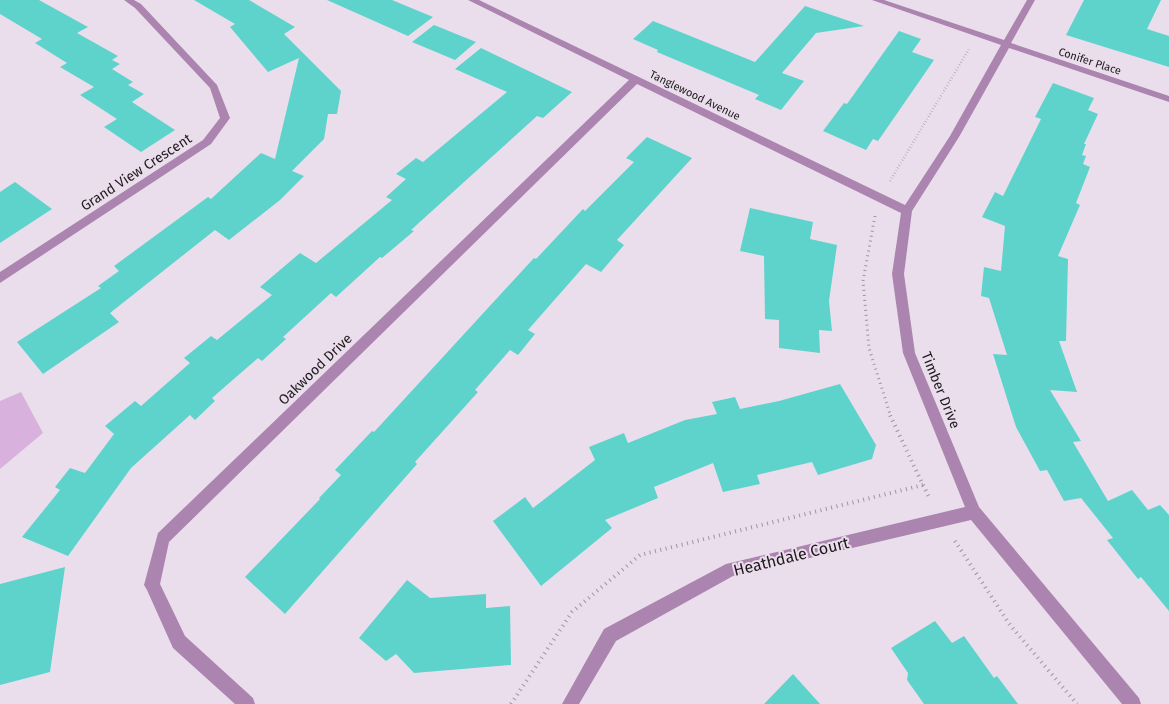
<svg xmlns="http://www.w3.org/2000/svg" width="1169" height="704" viewBox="0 0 1169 704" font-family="'Fira Sans',sans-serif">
<rect width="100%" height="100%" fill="#ebdeec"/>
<path fill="#d8b2dc" d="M21 392 43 433 0 469V401Z"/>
<g fill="#5dd3cc">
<path d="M0 0H39L88 27 77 33 118 56 112 60 120 64 112 69 133 82 128 85 144 94 132 102 175 130 141 152 104 127 117 119 80 95 94 87 60 67 67 63 35 43 42 39 0 14Z"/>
<path d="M194 0H249L295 27 284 34 341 91 337 114H328L324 139 292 171 304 176 280 200 229 240 215 230 110 313 119 322 43 374 17 342 101 288 98 286 119 271 114 266 208 197 211 199 261 153 275 159 299 58 268 72 230 27 235 24Z"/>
<path d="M327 0H392L433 17 408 36Z"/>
<path d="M1084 0H1161L1147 29 1169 36V67L1066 35Z"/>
<path d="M805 6 864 26 816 33 782 73 804 81 781 110 755 99 759 95 657 52 658 50 633 39 653 21 755 62Z"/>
<path d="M434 25 476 42 455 60 412 42Z"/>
<path d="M899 31 921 39 912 52 934 60 878 141 873 139 866 150 823 131 844 103 847 104Z"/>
<path d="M481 48 572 92 543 118 537 116 411 230 414 231 382 258 380 257 336 297 331 293 283 337 286 339 262 361 258 358 212 398 215 401 195 420 190 415 131 468 68 556 22 537 60 490 55 487 70 468 85 473 114 434 105 426 135 401 141 406 190 363 184 358 211 336 217 340 272 295 260 287 300 253 316 263 392 200 386 197 406 179 396 174 416 158 423 162 507 92 455 69Z"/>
<path d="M1053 83 1094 98 1088 110 1098 114 1084 144H1086L1082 155 1086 156 1083 164 1090 167 1076 203 1080 205 1058 256 1068 259 1066 341H1059L1077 392 1050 390 1081 441 1073 442 1108 501 1132 490 1148 510 1160 505 1169 515V611L1141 577 1138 579 1107 540 1113 538 1081 498 1064 501 1047 470 1040 471 1016 427 993 354 1007 355 989 298 981 296 984 267 1001 271 1005 226 982 217 995 192 1003 196 1041 119 1035 117Z"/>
<path d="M647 137 692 158 617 240 624 245 601 272 586 264 528 330 535 334 518 355 510 350 475 390 478 392 415 462 417 464 285 614 245 577 320 499 319 498 341 475 335 470 372 431 374 432 534 258 536 259 583 209 585 211 634 162 626 158Z"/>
<path d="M15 182 52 209 0 243V192Z"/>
<path d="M750 208 813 222 810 239 837 245 829 301 832 331 819 330 820 353 779 348V320L765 319 764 256 740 251Z"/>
<path d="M840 384 876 445 872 459 818 475 812 462 757 475 760 484 723 492 713 463 654 487 658 498 605 520 612 528 541 586 493 521 525 497 533 508 595 460 589 447 624 433 628 443 685 420 717 414 712 402 735 397 740 409 779 401Z"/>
<path d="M65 567 50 672 0 685V584Z"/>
<path d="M407 580 430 598 486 594V608L510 606 511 665 414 673 396 654 386 661 359 638Z"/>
<path d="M935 621 952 643 964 636 994 678 997 676 1018 704H924L907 680 908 673 891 648Z"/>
<path d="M793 674 820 704H764Z"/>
</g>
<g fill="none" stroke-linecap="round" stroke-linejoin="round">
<path stroke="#9e949f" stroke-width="2.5" stroke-dasharray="0.5 2.5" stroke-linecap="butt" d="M890 181 969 49"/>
<path stroke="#9e949f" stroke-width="3" stroke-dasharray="1 4" stroke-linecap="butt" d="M875 216 863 281 869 348 890 414"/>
<g stroke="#9e949f" stroke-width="4" stroke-dasharray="1 4.5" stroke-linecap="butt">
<path d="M923 485 930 499"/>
<path d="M955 541 1010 625 1077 704"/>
<path d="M511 704 572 612 640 555 923 485 889 413"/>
</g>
<g fill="#ab85af" fill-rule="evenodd">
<path d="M124 0H134L141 4 217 85 230 118 211 144 0 283V272L203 140 220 118 210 88 135 8Z"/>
<path d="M468 0H479L905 205 950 136 1001 45 872 0H884L1004 40 1027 0H1035L1011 43 1169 96V102L1009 48 959 137 912 211 904 274 915 353 979 507 1139 698 1141 704H1122L971 520 733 576 616 641 579 704H562L604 629 726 564 965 507 903 353 892 274 901 213 637 84 169 542 160 584 185 636 253 698 255 704H235L173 648 147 590 144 585 158 533 629 80Z"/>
</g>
</g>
<g text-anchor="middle" stroke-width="4" stroke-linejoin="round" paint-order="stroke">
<g font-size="11" fill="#1e191e" stroke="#ebdeec">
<text transform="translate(1090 61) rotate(18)" y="4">Conifer Place</text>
<text transform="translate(695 95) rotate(26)" y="4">Tanglewood Avenue</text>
</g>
<g font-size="14" fill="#1e191e" stroke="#ebdeec">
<text transform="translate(136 172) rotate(-33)" y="5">Grand View Crescent</text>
<text transform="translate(315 369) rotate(-44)" y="5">Oakwood Drive</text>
<text transform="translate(941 390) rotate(68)" y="5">Timber Drive</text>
</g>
<g font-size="16" fill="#1e191e" stroke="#ebdeec">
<text transform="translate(791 556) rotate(-14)" y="6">Heathdale Court</text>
</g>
</g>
</svg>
